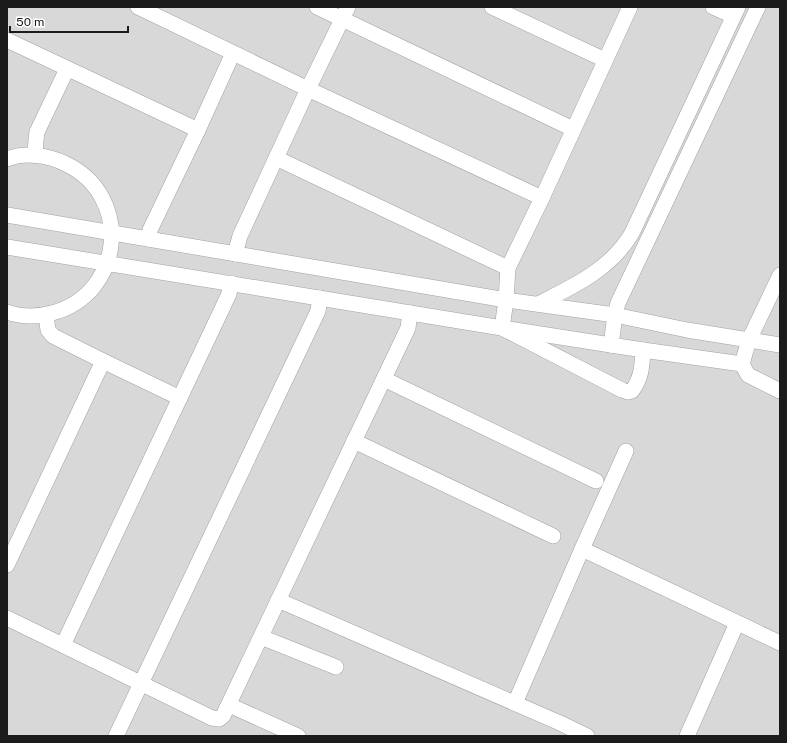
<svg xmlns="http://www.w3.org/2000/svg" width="787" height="743" viewBox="0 0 787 743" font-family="'Public Sans',sans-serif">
<rect width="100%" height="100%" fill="#ede8e0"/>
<rect fill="#d9d8d8" x="7" y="7" width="773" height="729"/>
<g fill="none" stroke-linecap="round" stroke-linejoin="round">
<defs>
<g id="minor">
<path d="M138 7 308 89 542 198"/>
<path d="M317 7 573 129"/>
<path d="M492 7 605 60"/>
<path d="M630 7 542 198 508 268 506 300 502 328 622 390 628 392 632 391C642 377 642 366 643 350"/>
<path d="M713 7 733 16"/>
<path d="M7 40 198 130"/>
<path d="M35 155 36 140 37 132 67 69"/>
<path d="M276 158 508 268"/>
<path d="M7 159C26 152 48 155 66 164 133 196 124 294 52 313 37 317 21 317 7 312"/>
<path d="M7 215 506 300 615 315 687 330 780 345"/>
<path d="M149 239 150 230 198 130 233 53"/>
<path d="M7 247 502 328 643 350 742 364"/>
<path d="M235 254 240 236 308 89 348 7"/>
<path d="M780 275 749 340 742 364 748 375 780 391"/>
<path d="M538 304C574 286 611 269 632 233L738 7"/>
<path d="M46 315 48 330 53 336 103 361 180 398"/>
<path d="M611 345 615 315 618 303 758 7"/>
<path d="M384 379 596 481"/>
<path d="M354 441 553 536"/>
<path d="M582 549 780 643"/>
<path d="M7 565 103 361"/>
<path d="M278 600 560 723 587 736"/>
<path d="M7 618 212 718 219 719 223 716 408 328 410 313"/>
<path d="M261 637 336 667"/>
<path d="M63 645 229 294 231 283"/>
<path d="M515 703 582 549 626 451"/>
<path d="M229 705 298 736"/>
<path d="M116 736 318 311 320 298"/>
<path d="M687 736 737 623"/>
</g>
</defs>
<use href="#minor" stroke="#a2a2a2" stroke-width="16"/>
<use href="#minor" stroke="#fff" stroke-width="15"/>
</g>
<rect width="787" height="743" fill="none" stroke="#1b1b1b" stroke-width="16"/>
<path d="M10 26v6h118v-6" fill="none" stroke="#1b1b1b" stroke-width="2"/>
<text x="16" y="26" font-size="12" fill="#1b1b1b" stroke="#ffffff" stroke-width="3" paint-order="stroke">50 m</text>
</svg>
